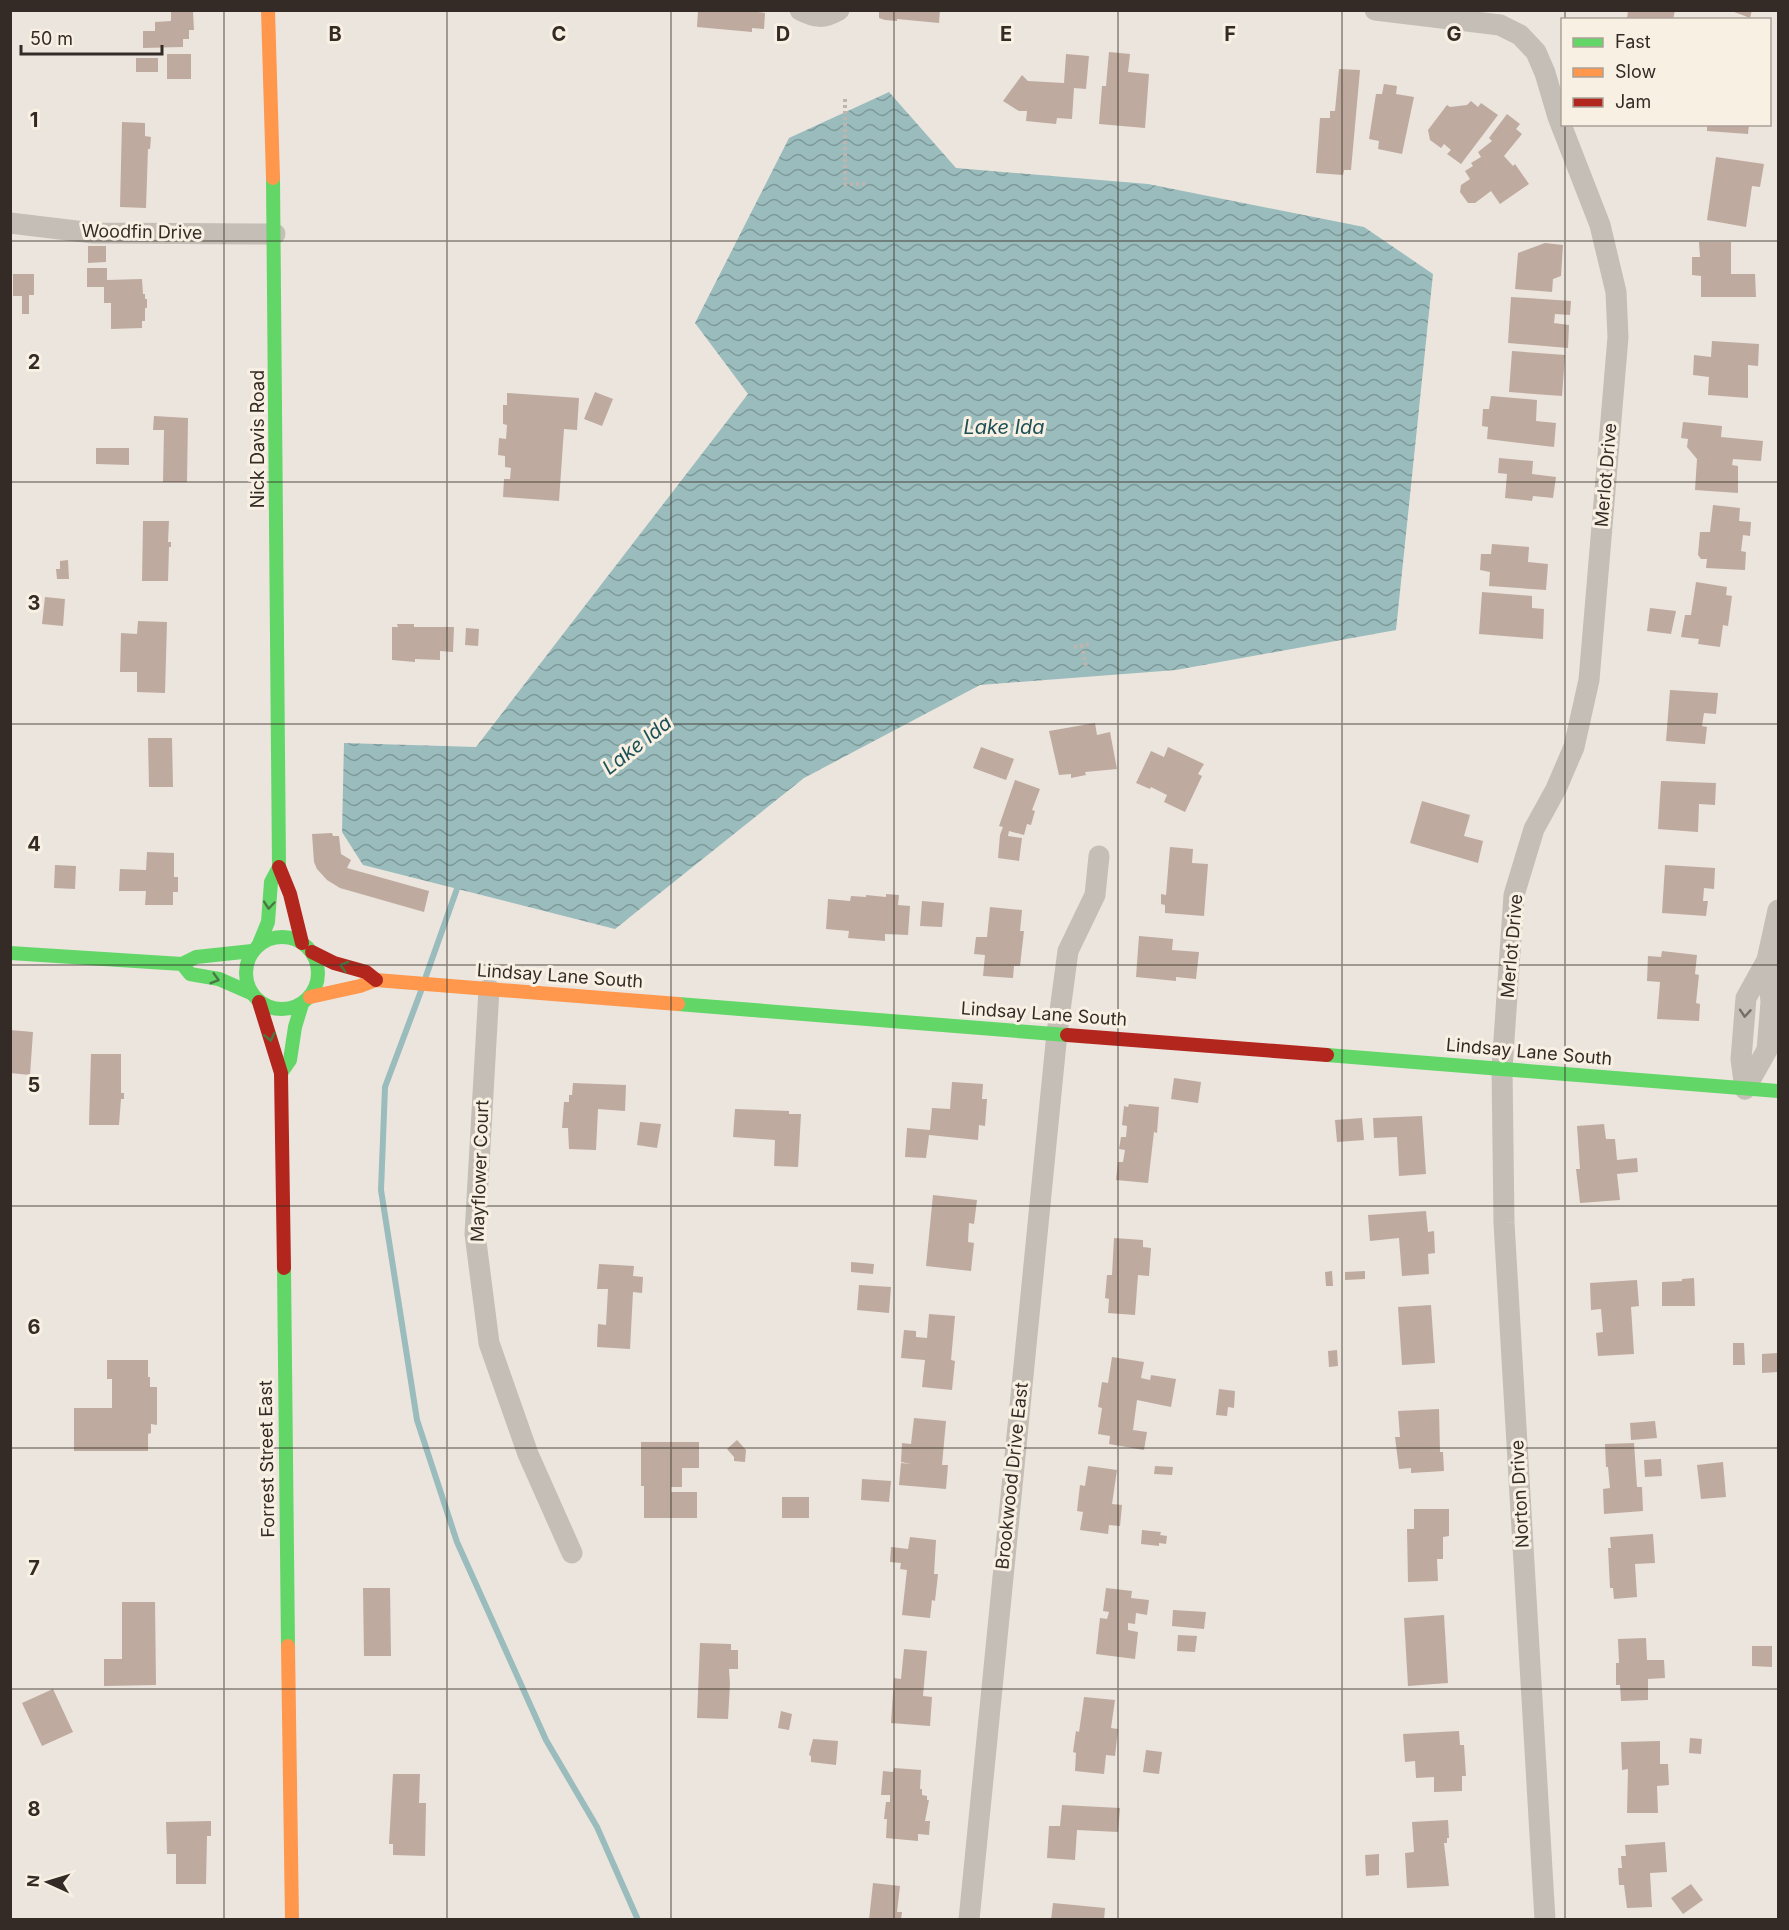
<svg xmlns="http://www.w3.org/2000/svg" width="1789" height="1930" viewBox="0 0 1789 1930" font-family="Inter,sans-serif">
<defs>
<pattern id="water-waves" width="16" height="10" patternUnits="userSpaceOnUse" patternTransform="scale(1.5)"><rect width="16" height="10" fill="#9abcbc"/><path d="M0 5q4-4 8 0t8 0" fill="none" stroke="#7e9999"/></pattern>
</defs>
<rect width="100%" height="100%" fill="#ebe5de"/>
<path fill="url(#water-waves)" d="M889 92 956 168 1148 184 1364 227 1433 274 1396 630 1176 670 980 685 804 778 615 929 363 865 342 832 344 743 476 747 748 394 695 323 789 138Z"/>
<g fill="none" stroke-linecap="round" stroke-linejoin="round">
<g stroke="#9abcbc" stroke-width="6">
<path d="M426 976 458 886"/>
<path d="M421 991 385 1087 381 1190 417 1420 457 1542 546 1740 597 1827 638 1920"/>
</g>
</g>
<g fill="#bfaa9f">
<path d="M698 10H759L758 12 765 13 764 29 752 28V32L697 27Z"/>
<path d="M879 10H940L939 23 897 19V21L885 20 879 18Z"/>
<path d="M1628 10H1675L1673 20H1627Z"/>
<path d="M1729 10H1752L1750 18Z"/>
<path d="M193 11 194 30H189V39H183V47L143 48V31H155V22L171 21V12Z"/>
<path d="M1109 52 1130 54 1128 72 1149 74 1145 128 1099 124 1102 86H1106Z"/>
<rect x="167" y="54" width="24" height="25"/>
<path d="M1066 54 1089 56 1086 89 1074 88 1072 119 1057 118 1056 124 1026 121 1027 111H1019L1003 101 1022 75 1028 81 1064 83Z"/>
<rect x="136" y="58" width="22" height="14"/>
<path d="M1339 69 1360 70 1351 170H1344L1343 175 1316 173 1320 118H1330V111H1335Z"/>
<path d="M1384 84 1397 86 1396 94 1414 97 1402 154 1378 149 1379 141 1369 139 1376 94H1382Z"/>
<path d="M1471 101 1478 107 1481 103 1498 115 1461 164 1447 154 1451 150 1444 144 1441 148 1430 140 1428 130 1447 105 1450 107 1467 105Z"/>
<path d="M1507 114 1520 124 1516 129 1522 134 1504 156 1513 166 1515 164 1529 184 1500 204 1491 191 1475 203H1468L1460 192 1461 185 1470 179 1465 171 1473 166 1471 163 1481 157 1478 152 1492 141 1489 138Z"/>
<path d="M122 122 145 123V136L151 137 150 149H148L146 208 120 207Z"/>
<path d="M1707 124H1749L1748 134 1707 131Z"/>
<path d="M1716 157 1764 164 1760 187 1752 186 1746 227 1707 220Z"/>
<path d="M1699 242H1731V274H1755L1756 297H1701V276L1692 275V257H1700Z"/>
<path d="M1545 243 1563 245 1561 276 1553 279 1552 292 1515 289 1518 253Z"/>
<path d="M88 246H106V262L88 263Z"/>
<path d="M87 268H107V280L142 279 143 294H145V299H147V308H145V321H142V328L111 329V303H104V287H87Z"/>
<path d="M13 274H34V295H29V314H22V296H13Z"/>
<path d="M1511 297 1571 301 1570 315 1555 314 1554 323 1569 325 1568 348 1508 343Z"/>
<path d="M1712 341 1759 344 1758 366 1748 365V398L1708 395 1709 377 1693 375 1694 355 1711 357Z"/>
<path d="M1512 351 1565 355 1562 396 1509 392Z"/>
<path d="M595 392 613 399 602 426 584 419Z"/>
<path d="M507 393 579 398 577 430 564 429 559 501 503 497 504 479H510L511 468 505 467V456L498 455 499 438 506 439 507 425 503 424V405H507Z"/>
<path d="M1491 396 1537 400 1536 421 1556 423 1554 447 1487 439 1488 427 1482 426 1483 409H1489Z"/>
<path d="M154 416 188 418 187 482H163L164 430H153Z"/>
<path d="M1683 422 1722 426 1721 437 1763 441 1761 461 1733 459 1732 465 1738 466V493L1695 490 1697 459 1687 447 1688 439 1681 438Z"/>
<path d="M96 448H129V465L96 464Z"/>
<path d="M1499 458 1533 461 1532 474 1556 477 1553 498 1533 496 1532 501 1505 498 1507 474 1498 473Z"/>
<path d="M1713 505 1740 508 1739 521 1751 522 1750 536 1743 535 1741 551 1746 552 1745 570 1706 568 1707 559H1701L1698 555 1700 532H1710Z"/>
<path d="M143 521H169L168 542H171V547H169L168 581H142Z"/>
<path d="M1492 544 1529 547 1528 562 1548 564 1546 590 1489 586 1490 572 1480 570 1481 554H1491Z"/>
<path d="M68 560 69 579H57L56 569H60V561Z"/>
<path d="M1696 582 1727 587 1726 595 1732 596 1728 626 1723 625 1720 647 1698 644 1699 639 1681 637 1685 615H1691Z"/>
<path d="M1482 592 1532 596V608L1544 609 1543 639 1479 634Z"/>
<path d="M45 597 65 599 63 626 42 624Z"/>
<path d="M1650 608 1676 611 1671 634 1647 631Z"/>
<path d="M138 621 167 622 165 693 137 692V672H120L121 633 137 634Z"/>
<path d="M397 624H414V627H454L453 652 440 651V660L415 659V662L392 660V627H398Z"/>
<path d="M466 628 479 629 478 646 465 645Z"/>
<path d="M1670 690 1718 693 1716 714 1704 713 1702 726 1707 727 1705 744 1666 741Z"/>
<path d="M1095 723 1097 735 1110 732 1117 769 1085 772 1086 775 1071 778V774L1059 775 1049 731Z"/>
<path d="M148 738H172L173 787H149Z"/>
<path d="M981 747 1014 759 1006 780 973 768Z"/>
<path d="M1168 747 1204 764 1198 774 1202 776 1185 812 1164 802 1167 795 1151 787 1150 789 1136 783 1151 751 1164 757Z"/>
<path d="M1015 780 1040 789 1032 810 1035 811 1031 825 1027 824 1024 835 1009 831 1008 836 1022 838 1019 861 998 858 1000 835 1003 827 999 826Z"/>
<path d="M1661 781 1716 783 1715 805 1699 804 1698 832 1658 829Z"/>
<path d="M1422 801 1470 815 1464 836 1483 841 1478 863 1410 843Z"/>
<path d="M332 833 333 836H339L341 854 351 860 347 868 429 891 424 912 340 888 327 880 317 869 314 862 312 834Z"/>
<path d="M1170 847 1193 849 1192 863 1208 864 1204 916 1165 913V905L1161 904V894L1166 895Z"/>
<path d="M147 852 174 853V877H178V892H173V905H145L146 891H119L120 869 146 870Z"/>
<path d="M55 865 76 866 75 889 54 888Z"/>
<path d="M1665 865 1715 868 1714 889 1704 888 1703 901H1708L1706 916 1662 913Z"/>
<path d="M886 894 899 895 898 905 910 906 908 935 885 934V941L848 938 849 931 826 929 828 899 850 901 851 896 866 897V895L886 897Z"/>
<path d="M922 901 944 903 942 927 920 926Z"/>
<path d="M990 907 1022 910 1020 931H1024L1020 966H1014L1013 978 983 976 985 955 974 954 976 937H987Z"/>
<path d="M1139 936 1173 939 1172 950 1199 952 1196 979 1176 977V981L1136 977Z"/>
<path d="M1662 951 1697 955 1695 974 1699 975 1696 1003 1700 1004 1699 1021 1657 1019 1660 982 1647 981 1648 956 1661 957Z"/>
<path d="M10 1030 33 1032 30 1075 10 1073Z"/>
<path d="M91 1054H121V1093H124V1099H121L119 1125H89Z"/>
<path d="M1174 1078 1201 1082 1198 1103 1171 1099Z"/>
<path d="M952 1082 983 1084 982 1099H987L985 1126 979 1125 978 1140 929 1135 926 1158 905 1157 907 1128 930 1130 932 1108 950 1109Z"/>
<path d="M573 1083 626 1085 625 1111 598 1109 596 1150 569 1149 568 1128H562L564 1102H569V1095H572Z"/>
<path d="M1129 1104 1159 1107 1157 1133 1154 1132 1148 1183 1116 1180 1118 1162H1123L1125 1150 1119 1149 1121 1137H1126L1127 1126 1122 1125 1124 1106 1128 1107Z"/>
<path d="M735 1109 789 1111V1114H801L798 1167 774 1166 775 1140 733 1137Z"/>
<path d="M1422 1116 1426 1174 1399 1176 1397 1137 1374 1138 1373 1118Z"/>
<path d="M1362 1118 1364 1140 1337 1142 1335 1120Z"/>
<path d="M640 1122 661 1124 657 1148 637 1145Z"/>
<path d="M1604 1124 1606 1139H1615L1617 1160 1637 1158 1638 1172 1617 1174 1620 1200 1580 1203 1576 1169H1580L1577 1126Z"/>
<path d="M933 1195 977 1200 974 1224 969 1223 968 1242 974 1243 971 1271 926 1266Z"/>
<path d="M1426 1211 1428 1232 1434 1231 1435 1253 1428 1254 1429 1274 1402 1276 1399 1238 1370 1241 1368 1215Z"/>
<path d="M1114 1238 1143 1240V1247L1151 1248 1149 1276 1138 1275 1135 1315 1108 1313 1109 1299 1105 1298 1107 1275H1112Z"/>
<path d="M851 1262 874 1264 873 1274 851 1272Z"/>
<path d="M599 1264 634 1266 633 1276 643 1277 642 1293 633 1292 630 1349 597 1347 598 1324 606 1325 608 1289H597Z"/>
<path d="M1332 1271 1333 1286H1326L1325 1272Z"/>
<path d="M1365 1271V1279L1345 1280V1272Z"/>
<path d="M1694 1278 1695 1306H1662V1282L1682 1281V1279Z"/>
<path d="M1637 1280 1639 1306 1631 1307 1634 1354 1598 1356 1596 1333 1603 1332 1601 1309 1591 1310 1590 1283Z"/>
<path d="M859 1285 891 1287 889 1313 857 1310Z"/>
<path d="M1431 1305 1435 1363 1402 1365 1398 1307Z"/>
<path d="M929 1314 955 1316 951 1360 955 1361 952 1390 922 1387 925 1360 901 1358 904 1330 916 1331V1337L927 1338Z"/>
<path d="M1733 1343H1744L1745 1365H1733Z"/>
<path d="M1337 1350 1338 1366 1329 1367 1328 1351Z"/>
<path d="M1778 1353V1372L1762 1373V1354Z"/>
<path d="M1112 1357 1144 1362 1141 1378 1150 1380 1151 1375 1176 1379 1171 1407 1137 1400 1133 1430 1147 1432 1144 1450 1109 1444 1110 1436 1098 1434 1102 1408 1098 1407 1102 1382 1108 1383Z"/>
<path d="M107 1360H148V1377H150V1387H157V1425L151 1424V1433L148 1434V1451H74V1408H112V1379H107Z"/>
<path d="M1219 1389 1235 1391 1234 1408 1228 1407 1227 1416 1216 1415Z"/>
<path d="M1439 1409 1440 1452H1443L1444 1471 1411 1473V1468L1399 1469 1395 1437H1400L1398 1411Z"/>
<path d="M914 1418 946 1421 942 1465H948L946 1489 899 1485 901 1463 911 1464 901 1462 902 1443 911 1444Z"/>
<path d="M1655 1421 1657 1438 1631 1440 1630 1423Z"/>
<path d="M737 1440 746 1450 745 1462 734 1461V1457L727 1449Z"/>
<path d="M641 1442H699V1468H682V1487H671V1492H697V1518H644V1486H641Z"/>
<path d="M1634 1443 1637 1487H1642L1643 1511 1604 1514 1603 1489 1610 1488 1608 1467H1606L1605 1444Z"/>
<path d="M1661 1459 1662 1476 1645 1477 1644 1460Z"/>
<path d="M1723 1462 1726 1497 1701 1499 1697 1465Z"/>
<path d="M1088 1466 1117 1470 1112 1504 1122 1505 1120 1526 1109 1525 1108 1534 1080 1530 1083 1512 1077 1511 1080 1485 1085 1486Z"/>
<path d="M1155 1466 1173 1467 1172 1475 1154 1474Z"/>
<path d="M862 1479 891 1481 889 1502 861 1500Z"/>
<rect x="782" y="1497" width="27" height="21"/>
<path d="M1414 1509H1449V1536L1443 1537V1559H1437L1438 1581 1408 1582 1407 1529H1414Z"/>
<path d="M1142 1530 1161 1532 1160 1535 1167 1536 1166 1544 1159 1543V1546L1141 1544Z"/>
<path d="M1653 1534 1655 1563 1635 1564 1637 1597 1614 1599 1613 1588H1610L1608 1548H1611L1610 1537Z"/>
<path d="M910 1537 936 1540 934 1574H938L935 1601 932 1600 930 1618 902 1615 907 1570 900 1569 901 1563 890 1562 891 1547 908 1549Z"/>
<path d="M363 1588H390L391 1656H364Z"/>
<path d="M1106 1588 1132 1591 1131 1598 1149 1600 1147 1615 1136 1613 1135 1624 1128 1623V1630L1138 1632 1135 1659 1096 1654 1100 1618 1107 1619 1109 1612 1103 1611Z"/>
<path d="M122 1602H155L156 1685 104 1686V1659H122Z"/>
<path d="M1173 1610 1206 1612 1204 1629 1172 1626Z"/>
<path d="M1444 1615 1448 1683 1408 1686 1404 1618Z"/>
<path d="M1178 1635 1197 1636 1195 1652 1177 1651Z"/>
<path d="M1646 1638 1647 1660H1664L1665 1678 1648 1679V1700L1621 1701 1620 1685H1616V1663H1619L1618 1639Z"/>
<path d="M700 1643 731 1644V1650H738V1669H729L730 1684 728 1719 697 1718Z"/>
<path d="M1752 1646H1772V1667L1752 1666Z"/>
<path d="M904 1649 927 1651 923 1696 932 1697 930 1726 891 1723 894 1678 901 1679Z"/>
<path d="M53 1689 73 1732 42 1746 22 1703Z"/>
<path d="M1084 1697 1115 1700 1111 1728 1118 1729 1115 1756 1106 1755 1104 1774 1075 1771 1076 1753 1073 1752 1076 1731 1079 1732Z"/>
<path d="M781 1711 792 1714 789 1730 778 1728Z"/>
<path d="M1459 1731 1460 1745H1464L1466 1776H1462V1791L1434 1792V1777L1416 1778 1415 1761 1405 1762 1403 1734Z"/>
<path d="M1690 1738 1702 1739 1701 1754 1689 1753Z"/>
<path d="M813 1739 838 1741 836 1765 811 1762V1756L809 1755Z"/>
<path d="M1660 1741V1764H1668L1669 1785 1657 1786 1658 1813H1627L1628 1769 1622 1770 1621 1742Z"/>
<path d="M1146 1750 1162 1752 1159 1774 1143 1772Z"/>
<path d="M894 1768 921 1770 920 1789H922V1795L927 1796V1800H929L925 1821H930L929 1835 918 1834V1841L886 1838 887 1819H884L886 1802H890V1795H881L883 1771 893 1772Z"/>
<path d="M393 1774H420L419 1803H426L425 1856 393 1855V1844H389Z"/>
<path d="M1062 1805 1120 1808 1118 1832 1077 1830 1075 1860 1047 1858 1049 1826H1060Z"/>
<path d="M1448 1820 1449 1838H1447V1843H1444L1449 1886 1407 1888 1405 1853 1414 1852 1412 1822Z"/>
<path d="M211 1821V1836H207L206 1884H176V1854H167L166 1822Z"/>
<path d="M1665 1842 1667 1872 1650 1873 1652 1907 1627 1908 1624 1885H1619L1618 1868H1622L1621 1856H1626L1625 1845Z"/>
<path d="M1379 1854V1875L1366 1876 1365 1855Z"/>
<path d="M873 1883 900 1886 897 1912H902L901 1920H869Z"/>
<path d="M1691 1884 1703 1900 1683 1914 1671 1898Z"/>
<path d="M1053 1903 1105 1908 1104 1920H1051Z"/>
</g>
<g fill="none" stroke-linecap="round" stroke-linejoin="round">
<g stroke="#bdb6b0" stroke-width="4" stroke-dasharray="3 3" stroke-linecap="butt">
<path d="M845 99V184H868"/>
<path d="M1082 645 1086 667"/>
<path d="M1074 647 1090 644"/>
</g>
<g stroke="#c4beb7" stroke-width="21">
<path d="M800 10C815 18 824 19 839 10"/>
<path d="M1375 10 1500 25 1520 35 1536 52 1545 73 1558 117 1600 225 1616 292 1618 337 1589 680 1574 747 1556 789 1534 829 1514 895 1502 1068 1504 1223 1545 1920"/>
<path d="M10 223 93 233 275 234"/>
<path d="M489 989 475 1234 489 1343 528 1454 572 1553"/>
<path d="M1745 1089 1741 1059 1746 998 1767 960 1778 910"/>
<path d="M1745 1089 1767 1050 1771 1002 1767 960"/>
<path d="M969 1920 1057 1033 1068 951 1095 895 1099 856"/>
</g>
<g stroke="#63d668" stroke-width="14">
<circle cx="282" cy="973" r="36"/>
<path d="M259 944 268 922 271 882 279 867 273 178"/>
<path d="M10 953 182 964 196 957 252 951"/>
<path d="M182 964 190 974 219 979 251 993"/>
<path d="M678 1004 1067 1035"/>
<path d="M1327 1055 1778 1091"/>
<path d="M281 1073 290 1060 295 1027 302 1004"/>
<path d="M284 1268 288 1646"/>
</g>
<g stroke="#ff974d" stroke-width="14">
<path d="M268 10 273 178"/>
<path d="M310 997 360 986 376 980 678 1004"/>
<path d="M288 1646 292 1920"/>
</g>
<g stroke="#b3261e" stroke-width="14">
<path d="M279 867 290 894 302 943"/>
<path d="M312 952 334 963 366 972 376 980"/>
<path d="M259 1002 281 1073 284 1268"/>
<path d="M1067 1035 1327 1055"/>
</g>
</g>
<defs><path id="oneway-chevron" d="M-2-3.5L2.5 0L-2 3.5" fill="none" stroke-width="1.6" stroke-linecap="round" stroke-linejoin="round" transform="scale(1.5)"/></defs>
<g stroke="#497844">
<use href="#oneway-chevron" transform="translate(269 905) rotate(95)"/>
<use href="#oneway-chevron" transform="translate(344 966) rotate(-164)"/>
<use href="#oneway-chevron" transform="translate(215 979) rotate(16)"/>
<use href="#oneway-chevron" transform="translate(270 1037) rotate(78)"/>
</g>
<use stroke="#756d67" href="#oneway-chevron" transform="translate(1745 1013) rotate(94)"/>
<path fill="none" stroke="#342b26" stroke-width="1.5" stroke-opacity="0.55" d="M224 10V1920M447 10V1920M671 10V1920M894 10V1920M1118 10V1920M1342 10V1920M1565 10V20M1565 124V1920M10 241H1778M10 482H1778M10 724H1778M10 965H1778M10 1206H1778M10 1448H1778M10 1689H1778"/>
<g text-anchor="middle" stroke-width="6" stroke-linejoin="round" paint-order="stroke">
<g font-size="18" fill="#342b26" stroke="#f9f0e4">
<text transform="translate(142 232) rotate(1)" y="6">Woodfin Drive</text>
<text transform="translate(258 439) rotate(-90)" y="6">Nick Davis Road</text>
<text transform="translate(1606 475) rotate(-85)" y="6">Merlot Drive</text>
<text transform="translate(1512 946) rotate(-85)" y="6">Merlot Drive</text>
<text transform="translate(560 976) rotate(4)" y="6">Lindsay Lane South</text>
<text transform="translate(1044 1014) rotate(4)" y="6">Lindsay Lane South</text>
<text transform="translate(1529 1052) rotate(5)" y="6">Lindsay Lane South</text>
<text transform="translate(480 1171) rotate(-88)" y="6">Mayflower Court</text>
<text transform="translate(267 1459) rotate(-91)" y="6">Forrest Street East</text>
<text transform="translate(1012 1476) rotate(-84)" y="6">Brookwood Drive East</text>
<text transform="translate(1520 1494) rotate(-93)" y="6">Norton Drive</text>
</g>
<g font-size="20" font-style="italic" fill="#1b5056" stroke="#f9f0e4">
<text x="1004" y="434">Lake Ida</text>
<text transform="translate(637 745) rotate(-38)" y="7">Lake Ida</text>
</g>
</g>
<g font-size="20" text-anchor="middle" font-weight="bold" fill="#342b26" stroke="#f9f0e4" stroke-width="6" stroke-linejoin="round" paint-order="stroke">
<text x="335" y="41">B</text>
<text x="559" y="41">C</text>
<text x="783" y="41">D</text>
<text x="1006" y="41">E</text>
<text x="1230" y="41">F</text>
<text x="1454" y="41">G</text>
<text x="34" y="127">1</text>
<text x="34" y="369">2</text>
<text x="34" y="610">3</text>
<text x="34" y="851">4</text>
<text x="34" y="1092">5</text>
<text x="34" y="1334">6</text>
<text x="34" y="1575">7</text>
<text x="34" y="1816">8</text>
</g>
<rect width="1789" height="1930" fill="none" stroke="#342b26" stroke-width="24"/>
<rect x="1561" y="18" width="210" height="108" fill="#f9f0e4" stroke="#aaa198" stroke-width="1.5"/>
<rect x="1573" y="38" width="30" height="9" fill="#63d668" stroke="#aaa198" stroke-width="1.5"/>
<text x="1615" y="48" font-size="18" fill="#342b26">Fast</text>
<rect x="1573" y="68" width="30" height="9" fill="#ff974d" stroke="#aaa198" stroke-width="1.5"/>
<text x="1615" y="78" font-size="18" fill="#342b26">Slow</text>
<rect x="1573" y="98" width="30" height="9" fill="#b3261e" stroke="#aaa198" stroke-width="1.5"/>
<text x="1615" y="108" font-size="18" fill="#342b26">Jam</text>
<g transform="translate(48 1882) rotate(274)" stroke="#f9f0e4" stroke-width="4.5" paint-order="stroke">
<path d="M0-4.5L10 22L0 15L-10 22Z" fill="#342b26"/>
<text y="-9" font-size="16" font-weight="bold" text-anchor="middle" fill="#342b26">N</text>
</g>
<path d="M21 45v9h141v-9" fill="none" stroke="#342b26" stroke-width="3"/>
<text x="30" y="45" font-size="18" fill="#342b26" stroke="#f9f0e4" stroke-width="4.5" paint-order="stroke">50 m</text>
</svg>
